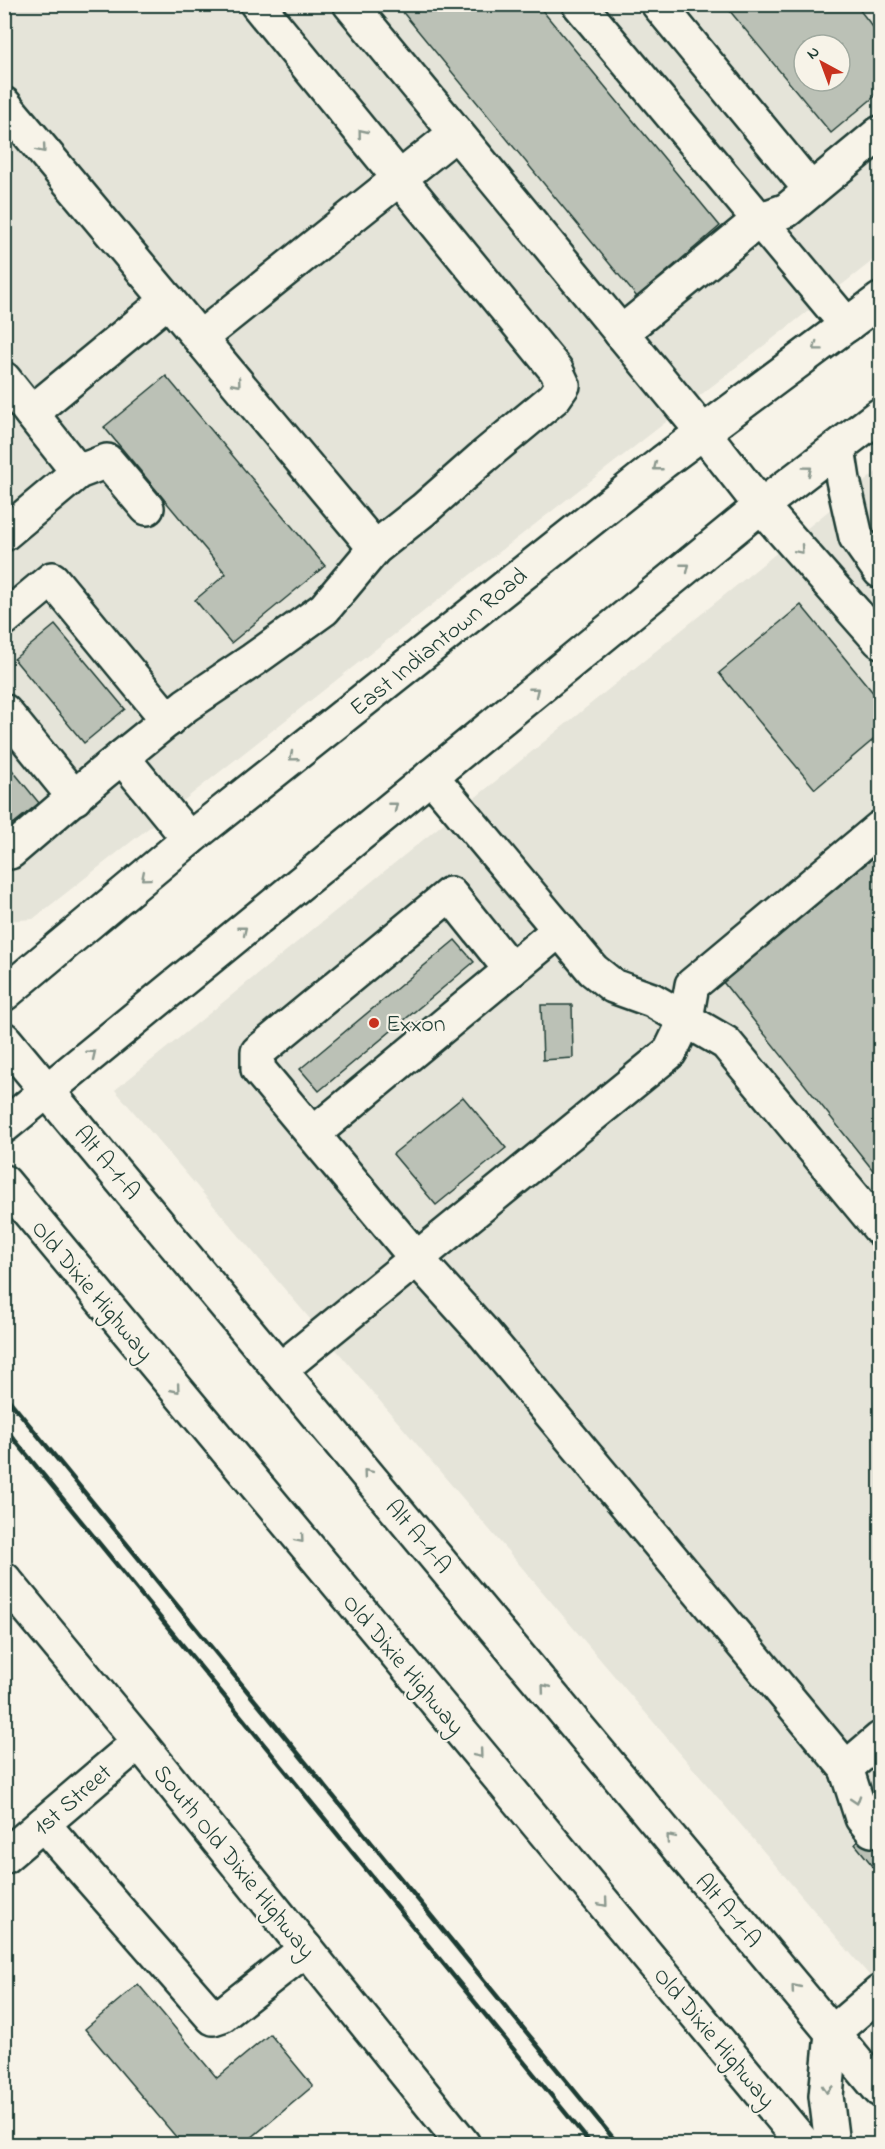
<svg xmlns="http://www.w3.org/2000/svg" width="885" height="2149" viewBox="0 0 885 2149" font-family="'Indie Flower',sans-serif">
<rect width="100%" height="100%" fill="#f7f3e8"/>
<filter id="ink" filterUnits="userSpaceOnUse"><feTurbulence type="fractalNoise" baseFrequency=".0167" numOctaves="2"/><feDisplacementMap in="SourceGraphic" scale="12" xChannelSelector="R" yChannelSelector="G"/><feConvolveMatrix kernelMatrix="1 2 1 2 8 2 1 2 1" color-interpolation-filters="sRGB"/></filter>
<g filter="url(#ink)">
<g fill="#e5e4d9" fill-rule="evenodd">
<path d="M5 5H880V255L461 582 33 919 5 921ZM804 45H840V81H804Z"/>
<path d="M880 469V1988L115 1090Z"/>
</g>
<g fill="#bbc1b6" stroke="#1f3d34" stroke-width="1.5" fill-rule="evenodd">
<path d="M396 4H537L720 226 637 297Z"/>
<path d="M724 4H855L880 36V92L831 133ZM804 45H840V81H804Z"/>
<path d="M166 376 325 566 231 643 195 600 226 574 104 427Z"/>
<path d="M801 605 880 701V734L815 789 719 673Z"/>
<path d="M55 625 125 709 84 743 14 659Z"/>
<path d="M4 760 39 803 13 824 4 813Z"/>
<path d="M873 858 880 866V1179L723 982Z"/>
<path d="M455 940 474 962 319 1091 300 1069Z"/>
<path d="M541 1005H572L573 1058 543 1060Z"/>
<path d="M463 1097 506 1148 436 1205 393 1154Z"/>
<path d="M880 1823V1875L855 1844Z"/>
<path d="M138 1984 217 2078 270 2034 313 2086 244 2144H182L85 2029Z"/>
</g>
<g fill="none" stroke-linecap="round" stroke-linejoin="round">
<defs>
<g id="minor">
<path d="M350 4 703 432"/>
<path d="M579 4 847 325"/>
<path d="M658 4 811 190"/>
<path d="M4 104 375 548"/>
<path d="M621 333 759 220 787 210 880 133"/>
<path d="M200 338 456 133"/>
<path d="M4 379 78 472"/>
<path d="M31 413 168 300"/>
<path d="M838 448 843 480 856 537 880 571"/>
<path d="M761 506 880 641"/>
<path d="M4 534 78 472 107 461 147 508"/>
<path d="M4 619 52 579 168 720"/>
<path d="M4 711 75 798"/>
<path d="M122 757 189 839"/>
<path d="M431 776 593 970 613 986 652 1000 726 1043 880 1229"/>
<path d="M4 845 10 852 101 774 186 705 253 660 324 609 375 548 423 510 483 457 554 398 563 385 556 370 257 4"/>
<path d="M511 970 450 894 258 1052V1069L417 1259 482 1331 846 1768 880 1739"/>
<path d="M313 1134 559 930"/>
<path d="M281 1369 670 1052 686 1019 692 985 880 828"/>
<path d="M4 1579 139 1742 463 2144"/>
<path d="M846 1768 862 1818 872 1830"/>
<path d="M43 1824 213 2018 222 2015 306 1949"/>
<path d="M4 1857 139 1742"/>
<path d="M832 2033 880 1992"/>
</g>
<g id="major">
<path d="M703 432 761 506"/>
<path d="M4 994 189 839 663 462 880 300"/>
<path d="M4 1039 880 2090"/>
<path d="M4 1126 761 506 880 415"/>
<path d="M4 1182 804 2144"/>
<path d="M832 2144 826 2096 832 2033"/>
</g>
</defs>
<use href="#minor" stroke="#1f3d34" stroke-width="38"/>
<use href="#major" stroke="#1f3d34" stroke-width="38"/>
<use href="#minor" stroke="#f7f3e8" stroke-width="33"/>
<use href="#major" stroke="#f7f3e8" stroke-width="33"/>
<g stroke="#1f3d34" stroke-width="4.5">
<path d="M4 1394 618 2144"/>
<path d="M4 1427 591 2144"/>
</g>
</g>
<defs><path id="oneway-chevron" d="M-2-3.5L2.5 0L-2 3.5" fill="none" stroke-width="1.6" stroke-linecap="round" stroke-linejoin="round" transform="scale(1.5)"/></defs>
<g stroke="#8b988e">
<use href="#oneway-chevron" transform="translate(362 133) rotate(-129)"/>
<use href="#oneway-chevron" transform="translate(42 149) rotate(50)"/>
<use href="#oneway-chevron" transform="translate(817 347) rotate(143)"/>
<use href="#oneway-chevron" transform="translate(237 383) rotate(50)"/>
<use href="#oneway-chevron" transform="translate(657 467) rotate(142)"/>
<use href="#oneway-chevron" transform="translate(808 470) rotate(-37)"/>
<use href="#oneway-chevron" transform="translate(800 550) rotate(49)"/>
<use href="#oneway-chevron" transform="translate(686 567) rotate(-39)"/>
<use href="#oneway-chevron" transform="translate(535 691) rotate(-39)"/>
<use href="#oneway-chevron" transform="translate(293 757) rotate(141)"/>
<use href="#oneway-chevron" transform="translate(394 806) rotate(-39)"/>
<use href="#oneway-chevron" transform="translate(145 877) rotate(140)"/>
<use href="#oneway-chevron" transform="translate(243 930) rotate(-39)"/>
<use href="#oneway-chevron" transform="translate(92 1054) rotate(-39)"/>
<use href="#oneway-chevron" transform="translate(176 1389) rotate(50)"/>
<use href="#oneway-chevron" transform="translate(367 1473) rotate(-130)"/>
<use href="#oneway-chevron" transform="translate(300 1539) rotate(50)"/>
<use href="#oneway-chevron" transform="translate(545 1688) rotate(-130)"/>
<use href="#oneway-chevron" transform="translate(479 1754) rotate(50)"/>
<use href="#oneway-chevron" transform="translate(856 1800) rotate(72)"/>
<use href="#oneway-chevron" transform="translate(670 1838) rotate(-130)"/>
<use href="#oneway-chevron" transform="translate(604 1903) rotate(50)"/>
<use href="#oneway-chevron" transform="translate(795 1988) rotate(-130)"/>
<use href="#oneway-chevron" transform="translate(827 2089) rotate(94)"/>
</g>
</g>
<circle fill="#c8321e" stroke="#f7f3e8" stroke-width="2" cx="374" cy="1023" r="6"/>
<g text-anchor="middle" stroke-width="4.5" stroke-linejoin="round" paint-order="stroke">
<g font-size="24" fill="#1f3d34" stroke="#f7f3e8">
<text transform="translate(438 641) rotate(-39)" y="8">East Indiantown Road</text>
<text transform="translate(108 1162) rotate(50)" y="8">Alt A-1-A</text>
<text transform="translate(93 1290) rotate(50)" y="8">Old Dixie Highway</text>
<text transform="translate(419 1536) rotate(50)" y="8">Alt A-1-A</text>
<text transform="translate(404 1664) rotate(50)" y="8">Old Dixie Highway</text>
<text transform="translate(72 1799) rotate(-41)" y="8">1st Street</text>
<text transform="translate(235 1861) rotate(51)" y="8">South Old Dixie Highway</text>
<text transform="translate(729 1910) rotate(50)" y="8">Alt A-1-A</text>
<text transform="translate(715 2037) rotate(50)" y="8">Old Dixie Highway</text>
</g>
<g font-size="24" fill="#1f3d34" stroke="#f7f3e8" text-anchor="start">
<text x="386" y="1031">Exxon</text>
</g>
</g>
<rect width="885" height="2149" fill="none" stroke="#f7f3e8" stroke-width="24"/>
<rect x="12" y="12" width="861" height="2125" fill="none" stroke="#1f3d34" stroke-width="2" filter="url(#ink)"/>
<g transform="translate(822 63) rotate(319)"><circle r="28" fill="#f7f3e8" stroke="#a1aaa0" stroke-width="1.5"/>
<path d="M0-4.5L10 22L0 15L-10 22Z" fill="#c8321e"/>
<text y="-9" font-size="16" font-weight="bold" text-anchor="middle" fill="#1f3d34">N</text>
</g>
</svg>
